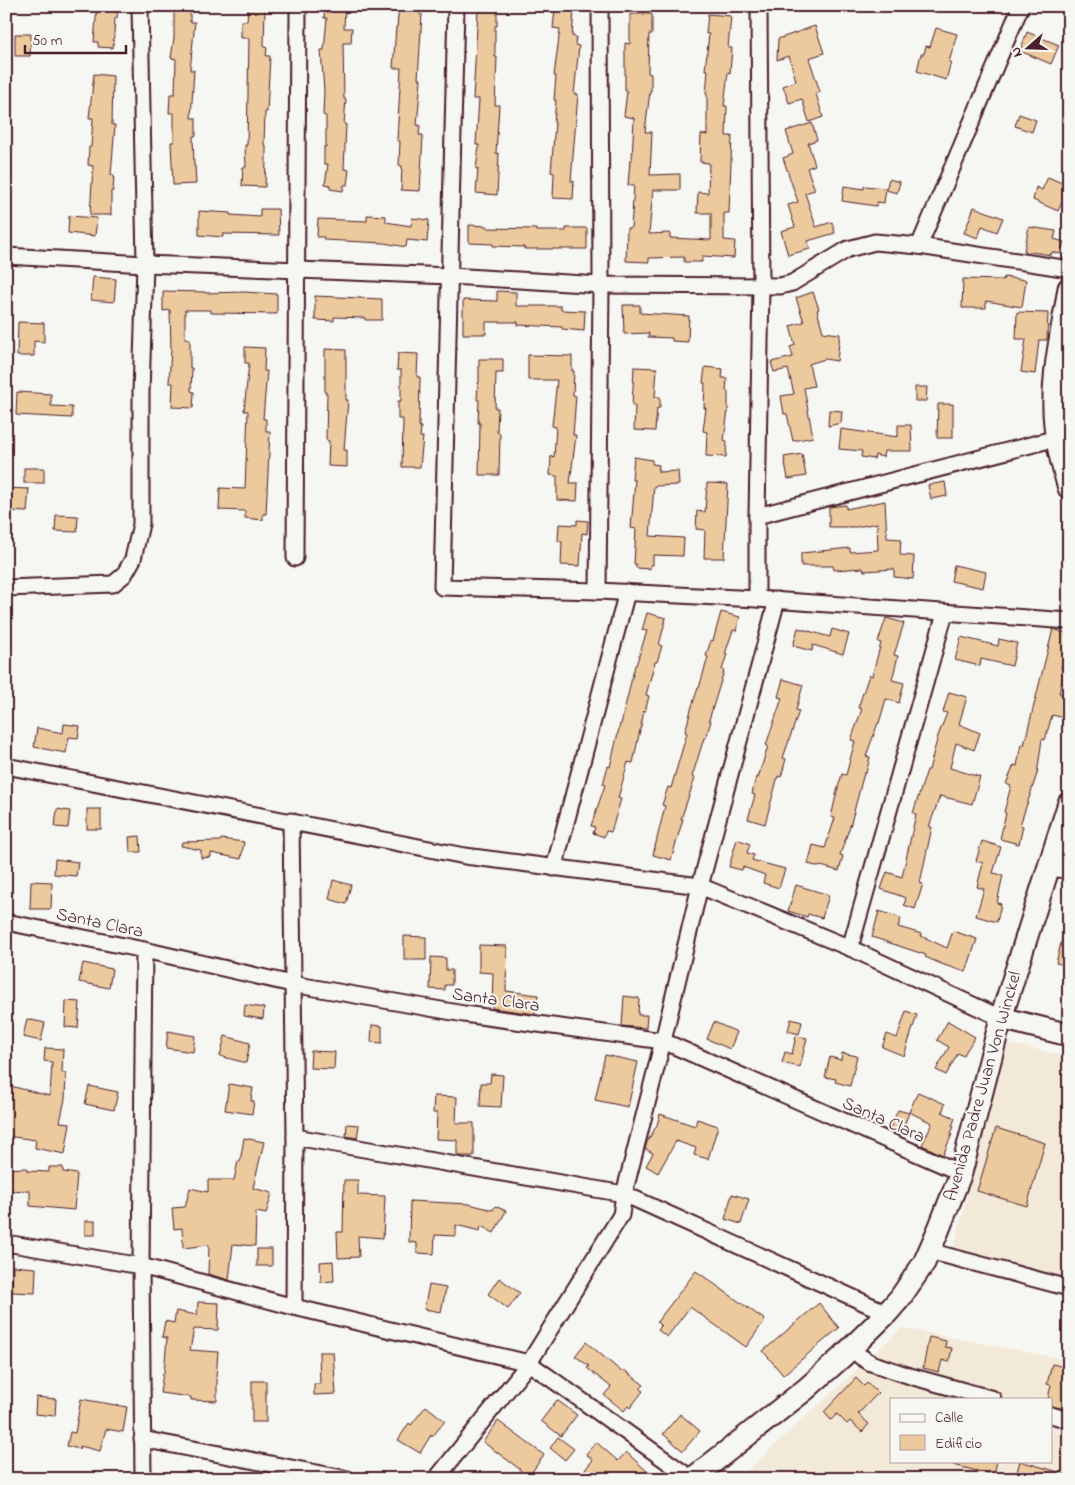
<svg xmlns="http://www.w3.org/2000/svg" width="1075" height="1485" viewBox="0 0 1075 1485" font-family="'Indie Flower',sans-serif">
<rect width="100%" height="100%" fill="#f6f6f2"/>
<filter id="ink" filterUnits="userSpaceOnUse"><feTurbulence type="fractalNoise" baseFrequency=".02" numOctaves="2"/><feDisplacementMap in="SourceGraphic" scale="10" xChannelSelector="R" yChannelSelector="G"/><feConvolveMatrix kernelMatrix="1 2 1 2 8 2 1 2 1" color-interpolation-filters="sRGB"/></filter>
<g filter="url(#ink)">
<g fill="#f3e9d8" fill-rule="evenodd">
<path d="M1008 1043 1069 1057V1287L952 1254Z"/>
<path d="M902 1328 1069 1360V1479H738ZM891 1399H1051V1461H891Z"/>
</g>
<g fill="#ecca9d" stroke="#4a1f2b">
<path d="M97 6H118L117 18H115L113 48 98 47V42H94Z"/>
<path d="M174 6H190V22H195L190 70H194L191 118H196V136H193L194 166H195L196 184 173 185 171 142H174V113H169L170 94H175L176 59 171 58 174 38Z"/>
<path d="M248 6H265L264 47 267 48 266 56H270L267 112H265L264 145H266V161L265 187 242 186 243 167H246L245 145H247L249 38H241V21H247Z"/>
<path d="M325 6H345L344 28H352L351 43H343L344 99H346L344 124H346L344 169 349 170 347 185H344L343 191 330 189V185L325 184 328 164H324V146L326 147V116L323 115 324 91 321 50H324L327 18H324Z"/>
<path d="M399 6H419V14H422L418 79H421L417 125H420L419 135H423L420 191 401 190 402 166 399 165 400 141H397L401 68H393L396 27H397Z"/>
<path d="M478 9H497V26H495V57H497L495 105H499L496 153 499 154 497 195 476 193 478 169H476L479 145H476L479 99H473Z"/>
<path d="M555 9 574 11 572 36 576 37 575 45 579 46 574 94H578L571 181H574L573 199 553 198 554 173 551 172 555 123H554L556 100H554L556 76H554L560 29 553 28Z"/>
<path d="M630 14H652V34H649L648 73 651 74V91H650L645 132H652L650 175 680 174V190H653L649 234 670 233V238L711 240V213H697L698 192 708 193 709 163 700 162 701 134 707 135V95L706 94 708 70H705L709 34H706L708 14 731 16 728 48H732L730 73 728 72 724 106H727L726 136H732L729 213H724V240L735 241 734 258 702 256V262H684V257L649 258V262L626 261 627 228H631L634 185H628L630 160H632L634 118 624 116 627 91H625V43L630 44Z"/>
<path d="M815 26 824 53 809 58 820 92 816 94 823 117 809 122 802 99 789 103 783 86 796 81 789 56 777 60 778 39Z"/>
<path d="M936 28 957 34 949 62H951L946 80 917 71 921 54H924L926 46 930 47Z"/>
<path d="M1027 32 1059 45 1051 64 1020 51Z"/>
<path d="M15 34H31L30 56H15Z"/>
<path d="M94 74 113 76 112 125H115L111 175H114L113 191H111V215H90L93 166 88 165 89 147H91L93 118H89Z"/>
<path d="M1019 114 1036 120 1032 132 1015 126Z"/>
<path d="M812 123 817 140 808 143 815 165 807 168 815 190 805 193 816 227 832 222 835 233 808 241 810 249 788 255 781 231 795 227 788 205 798 202 783 158 793 154 786 131Z"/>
<path d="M1048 177 1069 186 1058 211 1033 200 1036 187 1042 190Z"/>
<path d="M889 179 900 182 897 193 886 190Z"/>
<path d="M844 186 864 189V186L886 188 884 203 877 202 876 206 842 201Z"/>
<path d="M974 207 1003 218 997 232 982 226 978 238 964 233Z"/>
<path d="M260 209H278L279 235 223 234V237L199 235V211L230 213V215L260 217Z"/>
<path d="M367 215 386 216V222L411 226 412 218 429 220 427 242 407 240 406 247 384 243 324 240V237H317L318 219 367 221Z"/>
<path d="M69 216 97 218 95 236 68 233Z"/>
<path d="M469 225 487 226V228L536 229V231H566V228H587V249H524V247L493 246V244L469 243Z"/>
<path d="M1029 227 1056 231 1054 239 1064 242 1060 254 1052 252 1051 255 1024 251Z"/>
<path d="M93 277 116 279 114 302 91 300Z"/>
<path d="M1004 277 1026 280 1022 307 986 301V308H962L963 279 1003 280Z"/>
<path d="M163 291 205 292V293L244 292 277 294V314L211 313V310H185V338L190 339V368H192L191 391 194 392 193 408 172 407 173 383H169L171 349 170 310 163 311Z"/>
<path d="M497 291 516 292V306H561V310L585 311 584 331 562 329V327L518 325V322H486V334H463V300L497 301Z"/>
<path d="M813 292 819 309 817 310 823 332 840 334 837 361 825 359 809 364 814 386 804 388 813 437 793 441 787 414H784L781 396 794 394 788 369 774 372 771 362 793 357 790 347 795 345 790 326 804 322 796 298Z"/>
<path d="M315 296 382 299V320H365V318L334 317V321L315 320Z"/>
<path d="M623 305H640V313L689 316 688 342 672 341V338L648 337 649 333 624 334Z"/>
<path d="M1017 312 1048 313 1047 340H1039L1035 374 1021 372 1026 339H1016Z"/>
<path d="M18 322 44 323V342L34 341V356H17Z"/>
<path d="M245 347 265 348 264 371H267L263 419H266V431H270L266 514H263V520L245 518V511L219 510 220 488 245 489 248 411H244L249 363H245Z"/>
<path d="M325 349 346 350V400H348L344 450H347V467L328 466 329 441 326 440 327 393H325Z"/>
<path d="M398 353 418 354 417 377H420L419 427H421L420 437H423L420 467H402L403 419H398V401H401V370H397Z"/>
<path d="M528 355 572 356V371H574L573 395 576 396 573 435H576L570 483H578L577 501 557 500V476L550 475 551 456 554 457 556 427 552 426 557 380H528Z"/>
<path d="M479 359H503V373H496L495 408H498L497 432 500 433 499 475H479L480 423H478L479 400H477L478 383H479Z"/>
<path d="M634 367 657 368 655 397H660V408H657L655 431 634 430 635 406H632Z"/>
<path d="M705 367 723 369 722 378H727L726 391H728V410L724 440 727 441 726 457 706 456 707 432 703 431 706 408H704L705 383H703Z"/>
<path d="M915 387H927L926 401H915Z"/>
<path d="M17 392 51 394V406L72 407V418L16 415Z"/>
<path d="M938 404H953V438H937Z"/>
<path d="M829 410 842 411 841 423 828 426Z"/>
<path d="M898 425H911L912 451H884L883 457 875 455 874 459 861 457 862 451 839 449 841 429 898 437Z"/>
<path d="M802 454 806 476 788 479 784 457Z"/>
<path d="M634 457 652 460V464L659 465 658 472 678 471 679 485 654 486 650 536 684 538 683 556 653 555V565H650V569L636 568V564H634L636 529 631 528 635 480H632Z"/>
<rect x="24" y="468" width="20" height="15"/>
<path d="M945 482 947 496 931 499 928 485Z"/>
<path d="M707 483 728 484 724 558H704L705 530 696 529 697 511 705 512Z"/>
<path d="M6 488 29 489 27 512 6 511Z"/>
<path d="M885 501 887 538 901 539 900 555 914 556 913 579 894 577V569L864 571 863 568 834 570 833 566H801V553L850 548V552L878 550 877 523 857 527H829V507L846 505V509Z"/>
<path d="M56 515 78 516 77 532 55 531Z"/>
<path d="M577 520 588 521 587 534 582 533 580 566 561 565 562 542 558 541 559 524 577 525Z"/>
<path d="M954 565 986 572 983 588 951 581Z"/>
<path d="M721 612 740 617 736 631 733 630 725 654H727L722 670 724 671 709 720 711 721 706 738H704L692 777 695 778 681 819H683L671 860 653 855 665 806 662 805 668 787 671 788 687 733 685 732 692 706 698 688H699L708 657 706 656 711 640 713 641Z"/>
<path d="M647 613 666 618 659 645 662 646 657 662H655L646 695 649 696 645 712 644 711 633 763 628 762 618 798 621 799 611 832 606 831 604 837 593 833 595 827 591 826 605 785 603 784 608 766 610 767 620 724H621L635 665H636L647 631 642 630Z"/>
<path d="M886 618 904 623 894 655 898 656 892 680 904 683 899 703 886 699 879 723H878L866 756 870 757 866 773H864L851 823 840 855 843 856 839 871 821 866 820 867 808 864 813 845 825 848 835 818 831 817 837 791 842 774 846 775 855 741 851 740 862 709 858 708 869 675 872 676 881 643 878 642Z"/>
<path d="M798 628 830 637 832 629 849 634 843 654 813 645 812 651 793 646Z"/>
<path d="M1053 629 1069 634V640L1061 668 1065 669 1059 693 1069 696V705L1065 718 1052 715 1045 740 1042 739 1037 774 1020 825 1023 826 1019 844 1000 839 1006 813 1004 812 1011 786 1006 784 1014 765 1017 766 1021 744 1024 745Z"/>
<path d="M961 637 998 646 999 639 1017 643 1012 666 981 659 980 666 955 660Z"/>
<path d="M783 679 803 685 796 710 799 711 783 758 786 759 781 777 778 776 765 824 748 819 755 795 752 794 756 777 758 778 768 746 766 745 782 698 778 697Z"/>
<path d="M949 692 967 697 959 724 980 733 974 750 956 743 950 768 980 777 972 804 940 796 929 827H932L920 883 923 884 915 909 904 905 906 898 881 889 887 872 902 877 916 814 913 813 927 770H929L938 736 947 713 943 712Z"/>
<path d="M64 724 80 726 78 738 69 737 66 753 34 747 37 728 63 733Z"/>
<path d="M57 809 70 811 68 828 55 827Z"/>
<rect x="87" y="809" width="14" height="20"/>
<path d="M140 836 141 852H130L129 837Z"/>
<path d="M221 839 244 842 241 859 211 853V857L201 858V850L181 846 182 842 220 841Z"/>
<path d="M737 839 750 844 747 853 754 855 752 860 785 869 779 888 763 883 765 875 743 867 742 870 729 867Z"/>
<path d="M982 841 1001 847 993 873 1003 875 997 903 1001 904 997 922 976 916 984 889 977 887 983 863 976 861Z"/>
<path d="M55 859 78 862 76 876 54 874Z"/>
<path d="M333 880 351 885 346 904 329 899Z"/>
<path d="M31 881 52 882 51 909H30Z"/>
<path d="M796 885 829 895 822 918 808 914 807 917 788 911Z"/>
<path d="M879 911 901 918 898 927 922 934 921 936 947 948 953 931 977 939 966 972 944 965 925 957 926 955 872 937Z"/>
<path d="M1065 927 1069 928V966L1056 963Z"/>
<path d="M404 936 426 937V960H404Z"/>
<path d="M479 945 507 946 506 991 538 995 535 1014 492 1008 493 973 479 972Z"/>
<path d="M431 957 446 958V970H452V985H445V990L430 989Z"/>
<path d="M83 963 112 969 109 988 79 982Z"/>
<path d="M624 996 639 998 638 1015H647L646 1028 622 1026Z"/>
<path d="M66 1001 80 1002 78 1028 65 1027Z"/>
<path d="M245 1005 264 1008 263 1019 244 1016Z"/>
<path d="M906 1011 917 1015 904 1056 882 1047 887 1034 897 1038Z"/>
<path d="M27 1019 45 1023 41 1041 23 1037Z"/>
<path d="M791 1019 802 1022 799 1034 788 1031Z"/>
<path d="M948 1021 975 1037 963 1056 958 1053 946 1075 936 1070 949 1047 937 1040Z"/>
<path d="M714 1022 737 1032 730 1049 707 1039Z"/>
<path d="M372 1025 382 1026V1043L371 1042Z"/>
<path d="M168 1031 195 1036 193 1052 166 1048Z"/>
<path d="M225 1036 250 1043 246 1063 220 1056Z"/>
<path d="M796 1036 807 1038 800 1067 782 1063 785 1052 792 1054Z"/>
<path d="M45 1048 63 1049 62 1073H66L65 1099 60 1122 70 1123 65 1154 35 1148 36 1140 6 1136V1104L10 1086 50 1096 52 1062 44 1061Z"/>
<path d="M311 1051 335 1052 334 1069 310 1068Z"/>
<path d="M842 1053 857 1056 850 1086 835 1082 836 1079 825 1077 830 1057 841 1060Z"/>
<path d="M605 1055 638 1062 628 1107 595 1100Z"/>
<path d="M491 1074 503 1075 501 1107 480 1106 481 1083H490Z"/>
<path d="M229 1084 253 1088 251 1101H254L252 1114 225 1110Z"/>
<path d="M89 1086 118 1092 114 1110 85 1104Z"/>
<path d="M918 1092 945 1104 942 1112 955 1118 952 1126 954 1127 951 1133 952 1134 943 1155 922 1145 932 1123 909 1112Z"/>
<path d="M434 1096 457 1097 456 1123H474V1156H457V1140L436 1139 437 1113H433Z"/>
<path d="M898 1110 909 1113 900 1135 889 1130Z"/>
<path d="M660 1114 695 1126 697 1119 718 1126 708 1159 694 1155 696 1148 676 1141 658 1173 646 1166 653 1153 645 1149 647 1142 657 1125Z"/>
<path d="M347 1124 359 1125 357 1138 346 1136Z"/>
<path d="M996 1128 1045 1143 1027 1206 977 1191Z"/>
<path d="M244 1138 264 1142 253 1188 272 1193 266 1214 256 1212 255 1246 233 1244 229 1280 208 1274 209 1245 183 1248 182 1228 174 1229 172 1208 185 1207 190 1188 208 1192V1180H234L238 1161 240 1162Z"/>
<path d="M49 1167H63V1172L77 1174 74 1210 30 1206V1190L8 1191 6 1169 27 1168V1171L49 1172Z"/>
<path d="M344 1180H358V1195L385 1196 383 1238 358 1236 359 1257 338 1258 337 1232H343Z"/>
<path d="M732 1194 749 1199 741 1224 725 1219Z"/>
<path d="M410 1201 469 1204 493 1210 495 1206 506 1211 494 1233 481 1226 480 1231 456 1225V1236L435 1235 434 1254 417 1253V1243L409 1242Z"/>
<rect x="85" y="1221" width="10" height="14"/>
<rect x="257" y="1249" width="15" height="17"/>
<path d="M333 1261 334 1281 321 1282 320 1262Z"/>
<path d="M13 1266 36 1268 35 1293 12 1292Z"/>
<path d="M696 1271 765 1320 746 1347 690 1307 667 1337 658 1330 661 1326 657 1322Z"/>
<path d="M499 1278 520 1293 508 1309 488 1294Z"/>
<path d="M429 1285 446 1288 441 1312 424 1309Z"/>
<path d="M198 1302 219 1303 218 1330 194 1329 190 1350 218 1352 216 1378H217V1401L191 1400V1397L160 1393 163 1373H164L167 1338 162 1337 165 1321 174 1323 176 1311 197 1315Z"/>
<path d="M819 1303 839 1328 783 1375 763 1351Z"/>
<path d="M929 1337 946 1341 945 1347 952 1348 949 1362 942 1360 939 1372 923 1368Z"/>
<path d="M586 1342 622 1372 624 1370 644 1385 640 1389 643 1391 630 1408 628 1406 624 1411 604 1395 611 1387 587 1368 589 1366 575 1356Z"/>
<path d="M319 1352H333L336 1394 314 1395V1384H320Z"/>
<path d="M1052 1364 1069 1368V1410L1051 1406V1399H1048L1051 1385 1047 1384Z"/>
<path d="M856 1378 864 1386 867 1383 878 1393 858 1414 869 1424 862 1432 850 1421 847 1424 837 1414 831 1420 824 1412Z"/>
<rect x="252" y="1381" width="14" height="41"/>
<path d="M36 1397 56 1399 55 1416 35 1414Z"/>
<path d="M81 1399 127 1407 123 1432 106 1429 100 1451 80 1446 79 1449 67 1446 70 1432 75 1433Z"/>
<path d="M557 1400 577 1415 561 1436 541 1421Z"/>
<path d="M426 1406 445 1421 432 1437 431 1435 420 1453 398 1440 409 1423 411 1425Z"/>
<path d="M680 1414 700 1431 683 1451 663 1434Z"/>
<path d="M498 1421 544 1455 527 1479 518 1473 521 1470 483 1442Z"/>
<path d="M558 1437 574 1449 565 1460 550 1448Z"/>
<path d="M596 1442 618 1461 626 1452 648 1472 642 1479H577L593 1460 586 1454Z"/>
<path d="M954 1461H997L994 1475 953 1465Z"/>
<path d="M1020 1461 1069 1475V1479H1015Z"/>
</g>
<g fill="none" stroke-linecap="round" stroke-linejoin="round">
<defs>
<g id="minor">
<path d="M456 6 442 587 598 591 757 599 1069 621"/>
<path d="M919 246 1021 6"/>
<path d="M6 256 145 264 450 276 601 285 780 286 792 283 848 249 875 242 919 246 1069 269"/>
<path d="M757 516 1057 438"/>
<path d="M295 558 298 6"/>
<path d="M6 588 113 584 124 575 133 559 141 524V393L145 264 140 6"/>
<path d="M598 591 601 285 600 6"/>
<path d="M757 599V516L761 286 759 6"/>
<path d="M6 766 465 856 700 886 850 948 1001 1018"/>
<path d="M291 821 295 1137 294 1307"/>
<path d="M1047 867 1069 871"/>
<path d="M554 868 627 592"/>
<path d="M6 922 144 950 292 984 464 1014 663 1041 961 1173"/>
<path d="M850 948 945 613"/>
<path d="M295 1137 624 1194 887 1313"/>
<path d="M6 1243 141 1266 294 1307 529 1363 692 1479"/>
<path d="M929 1251 1069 1288"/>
<path d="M851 1348 861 1357 871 1363 910 1376 993 1399"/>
<path d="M1051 1415 1069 1420"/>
<path d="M142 1439 348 1479"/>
<path d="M143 1479 141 1266 144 950"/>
<path d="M436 1479 529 1363 621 1215 624 1194 663 1041 700 886 777 600"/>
</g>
<g id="secondary">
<path d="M1069 288C1062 333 1050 379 1055 425 1057 447 1063 468 1069 488"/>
<path d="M1001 1018 1069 1035"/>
<path d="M692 1479 806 1389 842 1357 887 1313 900 1298 924 1263 938 1231 961 1173 1001 1018 1069 803"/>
</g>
</defs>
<use href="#minor" stroke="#4a1f2b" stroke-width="19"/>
<use href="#secondary" stroke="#4a1f2b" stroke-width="25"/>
<use href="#minor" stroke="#f6f6f2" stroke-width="15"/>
<use href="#secondary" stroke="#f6f6f2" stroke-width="21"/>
</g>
</g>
<g text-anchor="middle" stroke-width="4" stroke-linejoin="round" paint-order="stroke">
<g font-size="18" fill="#4a1f2b" stroke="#f6f6f2">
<text transform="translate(100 922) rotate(12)" y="6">Santa Clara</text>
<text transform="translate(496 999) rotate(8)" y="6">Santa Clara</text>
<text transform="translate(982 1086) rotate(-74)" y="6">Avenida Padre Juan Von Winckel</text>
<text transform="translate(884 1119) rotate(24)" y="6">Santa Clara</text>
</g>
</g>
<rect width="1075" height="1485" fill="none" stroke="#f6f6f2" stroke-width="25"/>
<rect x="12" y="12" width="1050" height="1460" fill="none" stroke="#4a1f2b" stroke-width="2" filter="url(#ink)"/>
<rect x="890" y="1398" width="162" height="65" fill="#f6f6f2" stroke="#b1a0a2"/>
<rect x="900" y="1414" width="25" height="8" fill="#f6f6f2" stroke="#b1a0a2"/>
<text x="935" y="1422" font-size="15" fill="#4a1f2b">Calle</text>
<rect x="900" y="1435" width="25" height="15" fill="#ecca9d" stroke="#b1a0a2"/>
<text x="935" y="1448" font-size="15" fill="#4a1f2b">Edificio</text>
<g transform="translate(1028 48) rotate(250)" stroke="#f6f6f2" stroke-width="4" paint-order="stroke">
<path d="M0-4L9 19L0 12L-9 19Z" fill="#4a1f2b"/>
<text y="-8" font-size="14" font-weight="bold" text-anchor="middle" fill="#4a1f2b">N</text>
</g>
<path d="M25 45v8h101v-8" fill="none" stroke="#4a1f2b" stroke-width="2.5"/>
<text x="32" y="45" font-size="15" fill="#4a1f2b" stroke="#f6f6f2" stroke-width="4" paint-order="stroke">50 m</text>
</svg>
